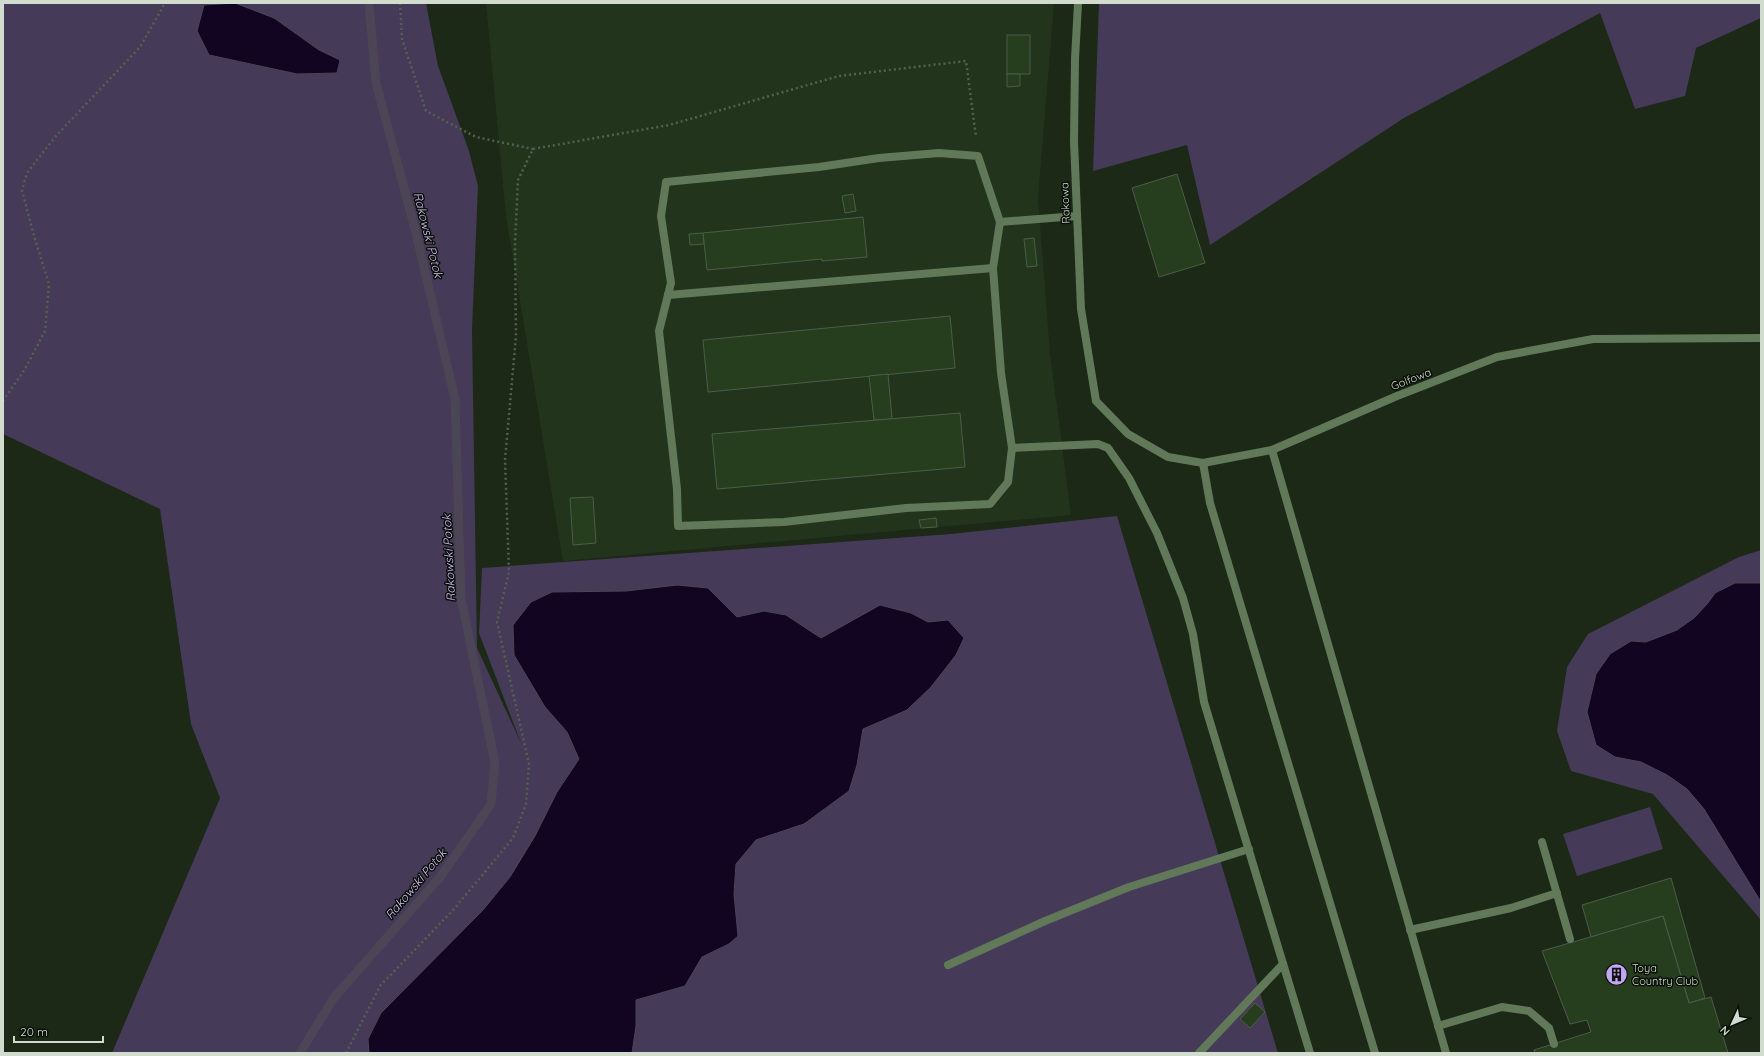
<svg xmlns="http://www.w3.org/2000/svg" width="1764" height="1056" viewBox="0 0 1764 1056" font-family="Quicksand,sans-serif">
<rect width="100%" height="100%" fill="#1b2916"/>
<path fill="#23341d" d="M486 3H1054L1038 199 1050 353 1071 515 563 561 506 216Z"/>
<g fill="#453a57" fill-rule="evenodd">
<path d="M3 3H426L438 66 469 151 478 186 472 330 477 648 521 743 479 633 482 568 951 534 1117 516 1278 1053H112L220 798 191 724 160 509 3 434ZM274 18 319 50 340 60 337 73 297 74Z"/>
<path d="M1099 3H1761V18L1696 48 1685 96 1635 109 1600 13 1404 118 1210 245 1187 145 1093 171Z"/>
<path d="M1761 550V920L1653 794 1571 771 1557 731 1567 667 1588 634 1739 557Z"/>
<path d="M1650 807 1663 849 1577 876 1563 834Z"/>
</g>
<g fill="#110521" stroke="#4b4555">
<path d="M235 3 274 18 319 50 340 60 337 73 297 74 209 55 197 31 204 5Z"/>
<path d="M1735 583H1761V902L1704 809 1687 789 1667 775 1641 762 1615 757 1596 745 1587 712 1596 674 1610 654 1631 641 1646 642 1677 630 1694 618 1708 603 1715 593Z"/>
<path d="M677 585 708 588 737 617 764 611 786 615 821 638 880 605 911 613 928 622 948 620 964 638 956 655 931 687 907 710 863 729 857 765 849 791 804 824 756 840 736 864 734 894 738 936 729 944 702 957 685 986 636 1000V1026L632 1053H369L368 1039 381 1013 483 910 510 877 535 836 557 792 579 759 567 732 545 707 514 655 513 625 531 602 552 592 626 591Z"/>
</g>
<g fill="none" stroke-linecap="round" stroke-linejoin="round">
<path stroke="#4b4555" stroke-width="9" d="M300 1053 333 999 441 876 491 804 495 763 461 598 455 399 415 229 376 83 369 3"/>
</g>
<g fill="#263d1e" stroke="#4d5d48">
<rect x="1007" y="35" width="23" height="39"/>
<path d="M1007 74H1020V86L1007 87Z"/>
<path d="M1177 174 1205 263 1159 277 1132 188Z"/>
<path d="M853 194 856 211 845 213 842 196Z"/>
<path d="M863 217 867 257 822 261V259L707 270 703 233Z"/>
<path d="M703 233 704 244 690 245 689 234Z"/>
<path d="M1034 238 1037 266 1027 267 1024 239Z"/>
<path d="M950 316 955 368 708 392 703 340Z"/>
<path d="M888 374 892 419 874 420 869 376Z"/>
<path d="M960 413 965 467 717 489 712 434Z"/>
<path d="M593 497 596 543 573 545 570 498Z"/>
<path d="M936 518 937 527 921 528 919 520Z"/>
<path d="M1671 878 1705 998 1689 1003 1663 916 1591 937 1582 905Z"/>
<path d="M1663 916 1689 1003 1711 997 1728 1053H1535L1534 1050 1591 1032 1587 1020 1570 1024 1542 951Z"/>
<path d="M1255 1003 1265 1012 1250 1028 1240 1019Z"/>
</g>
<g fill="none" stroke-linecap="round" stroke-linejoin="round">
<g stroke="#546150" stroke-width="2.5" stroke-dasharray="2 3" stroke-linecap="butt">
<path d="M400 3 402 39 426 111 476 137 533 149"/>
<path d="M3 401 25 369 45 331 49 284 34 236 22 190 27 173 55 137 140 47 165 3"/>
<path d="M346 1053 380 986 454 909 513 838 526 804 529 764 497 622 509 572 505 460 516 336 515 243 518 180 533 149 669 125 839 76 966 61 976 137"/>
</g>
<g stroke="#617859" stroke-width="8">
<path d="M1078 3 1075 59 1074 141 1081 309 1096 401 1128 434 1168 457 1203 463 1272 450 1397 396 1497 357 1593 339 1761 338"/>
<path d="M1000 222 978 156 939 153 879 158 819 167 666 182 661 216 671 283 659 331 677 489 678 526 784 522 906 508 990 504 1008 482 1012 448 1001 373 993 268 1000 222 1077 216"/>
<path d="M668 295 993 268"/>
<path d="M1012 448 1098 444 1108 448 1129 478 1157 533 1183 598 1193 634 1204 702 1310 1053"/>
<path d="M1272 450 1446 1053"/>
<path d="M1203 463 1210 503 1375 1053"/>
<path d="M1542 842 1570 939"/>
<path d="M1410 930 1511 908 1557 893"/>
<path d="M948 965 1045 921 1129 887 1249 849"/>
<path d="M1438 1026 1502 1007 1529 1011 1549 1028 1554 1044"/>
<path d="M1199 1053 1283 964"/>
</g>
</g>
<defs>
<symbol id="building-disc" viewBox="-11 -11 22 22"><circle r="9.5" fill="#c2a7f2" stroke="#0a1008"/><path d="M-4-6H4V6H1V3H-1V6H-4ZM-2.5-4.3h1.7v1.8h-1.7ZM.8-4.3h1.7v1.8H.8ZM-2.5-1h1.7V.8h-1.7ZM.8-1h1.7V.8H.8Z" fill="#111"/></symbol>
</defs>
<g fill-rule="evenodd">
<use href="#building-disc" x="1604" y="962" width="25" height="25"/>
</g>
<g text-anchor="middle" stroke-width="3" stroke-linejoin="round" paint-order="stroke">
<g font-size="11" fill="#d1dbce" stroke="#0a1008">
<text transform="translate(1065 203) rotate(-92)" y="4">Rakowa</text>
<text transform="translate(1411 379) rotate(-21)" y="4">Golfowa</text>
</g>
<g font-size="11" fill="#d1dbce" stroke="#0a1008" text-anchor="start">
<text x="1632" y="972">Toya<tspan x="1632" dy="13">Country Club</tspan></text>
</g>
<g font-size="12" font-style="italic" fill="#d6c0fe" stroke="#0a1008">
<text transform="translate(428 235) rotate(76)" y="4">Rakowski Potok</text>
<text transform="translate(449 558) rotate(-93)" y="4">Rakowski Potok</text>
<text transform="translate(416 884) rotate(-50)" y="4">Rakowski Potok</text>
</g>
</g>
<rect width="1764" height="1056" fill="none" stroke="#d1dbce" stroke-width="8"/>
<g transform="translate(1732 1024) rotate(226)" stroke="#0a1008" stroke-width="3" paint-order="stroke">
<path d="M0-3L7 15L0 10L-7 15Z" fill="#d1dbce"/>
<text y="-6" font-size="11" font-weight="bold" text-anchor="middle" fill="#d1dbce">N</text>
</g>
<path d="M14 1036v6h89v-6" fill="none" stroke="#d1dbce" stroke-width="2"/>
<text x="20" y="1036" font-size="12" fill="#d1dbce" stroke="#0a1008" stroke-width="3" paint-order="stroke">20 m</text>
</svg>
